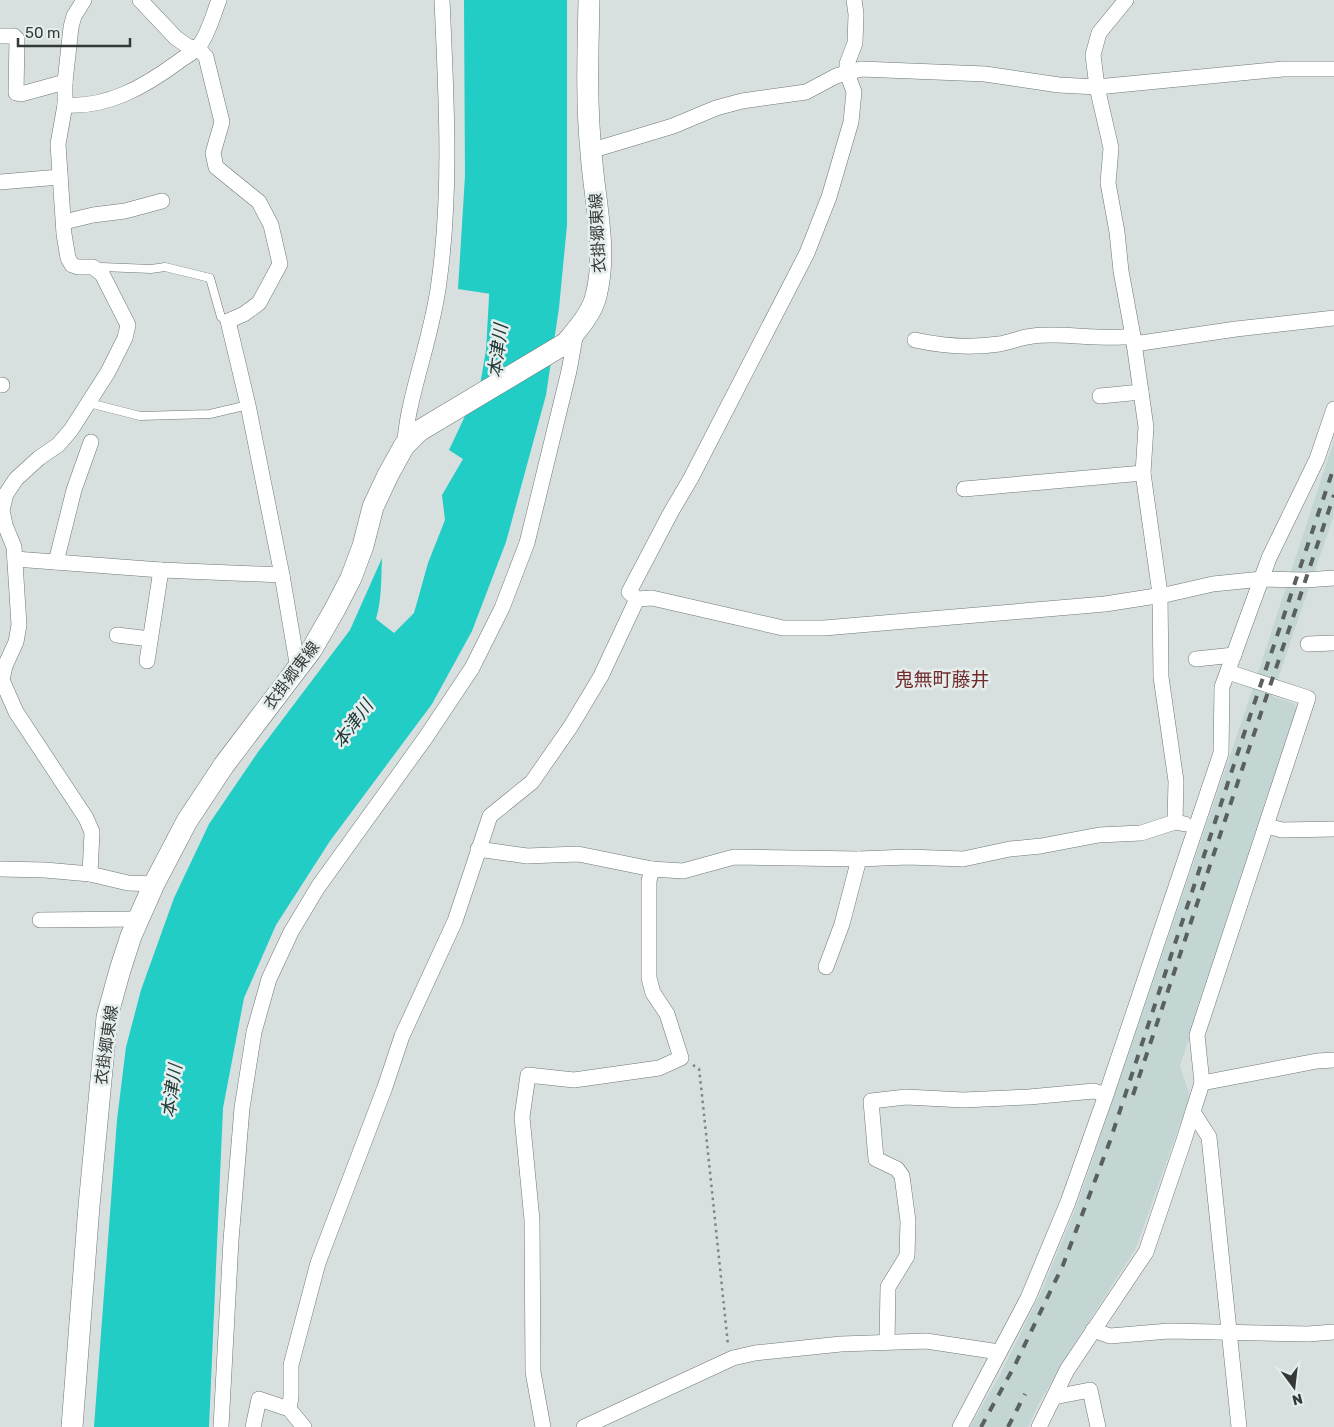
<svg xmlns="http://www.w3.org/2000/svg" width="1334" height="1427" viewBox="0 0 1334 1427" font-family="Rubik,'Noto Sans JP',sans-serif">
<rect width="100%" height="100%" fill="#d7e0df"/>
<path fill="#c3d6d4" d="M1334 440V515L1272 696 1295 704 1297 716 1180 1066 1190 1096 1136 1248 1081 1334 1039 1403 1028 1427H970L1002 1371 1043 1288 1078 1202 1255 682Z"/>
<path fill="#21cdc4" d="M464 0H567V225L559 308 546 395 506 542 472 631 432 704 330 841 276 925 244 998 223 1108 209 1427H94L117 1120 126 1047 141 990 174 898 209 824 258 752 350 630 382 558C381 578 382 599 376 619L394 633 414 613 428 563 445 520 442 495 463 459 449 450 489 365 513 355 515 330 508 302 491 294 458 289 465 176Z"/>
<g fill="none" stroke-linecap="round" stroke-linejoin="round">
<path stroke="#21cdc4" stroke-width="28" d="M492 398 500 351 505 261"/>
<defs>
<g id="lane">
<path d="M97 270 102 267 151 269 165 267 210 278 221 317 228 321"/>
<path d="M89 403 140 416 210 414 248 405"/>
</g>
<g id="street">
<path d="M84 0 74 16 71 27 65 82V105L58 144 64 234 68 258 72 265 78 267H93L102 274 128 325 125 338 108 372 71 430 58 445 39 458 16 479 6 494 2 510 5 525 14 547 19 625 16 642 5 666 2 680 16 712 86 818 92 832 90 874"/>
<path d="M140 0 176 38 189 47 198 48 206 57 222 122 213 153 216 167 259 202 271 225 280 264 259 303 244 314 228 321 248 405 282 575 298 669"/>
<path d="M1126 0 1099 33 1093 55 1097 87 1111 148 1108 183 1117 232 1121 271 1133 336 1146 427 1143 473 1160 594 1161 677 1176 781 1175 822"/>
<path d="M0 36H14L17 39 16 93 21 94 65 82"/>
<path d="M65 105C107 108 144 87 178 62 184 57 194 53 199 46 209 33 213 15 219 0"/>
<path d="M590 151 673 126 716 108 742 101 806 92 836 76 861 69 985 74 1059 85 1097 87 1283 69H1334"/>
<path d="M0 182 60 177"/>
<path d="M64 222 93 215 125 211 162 201"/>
<path d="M915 340C942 346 972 348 999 344 1011 342 1022 337 1033 336 1066 332 1101 341 1133 336"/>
<path d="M1134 344 1236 329 1334 318"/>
<path d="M0 385H2"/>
<path d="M1100 396 1141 392"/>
<path d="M404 446C406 433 407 420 410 408 419 366 434 324 439 282 452 189 446 93 442 0"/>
<path d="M964 489 1143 473"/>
<path d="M15 559 161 570 282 575"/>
<path d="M56 562 74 490 91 442"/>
<path d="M637 599 629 592 671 512 691 478 807 253 829 197 851 122 854 92 847 73V64L855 43 856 14 854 0"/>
<path d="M117 635 150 639"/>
<path d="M1308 644 1334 643"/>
<path d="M1196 659 1234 655"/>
<path d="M147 661 161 570"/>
<path d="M1267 826 1282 830 1334 829"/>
<path d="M478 849 527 856 578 854 652 869 683 871 734 857 859 859 908 857 963 859 1010 849 1041 846 1099 835 1141 833 1175 822 1185 824"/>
<path d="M0 869 45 870 90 874 128 883 154 884"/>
<path d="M40 920 139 919"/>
<path d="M826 967 842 924 859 859"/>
<path d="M1202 1083 1317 1061 1334 1060"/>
<path d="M1193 1112 1209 1137 1239 1427"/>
<path d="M1093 1330 1110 1336 1169 1331 1308 1334 1334 1332"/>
<path d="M887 1342 888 1287 907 1256 908 1221 902 1176 897 1169 876 1159 871 1101 906 1097 963 1100 1029 1097 1094 1091 1106 1095"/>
<path d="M1054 1397 1090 1390 1098 1427"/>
<path d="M289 1409 291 1397V1365L318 1263 385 1087 402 1036 455 921 490 816 532 782 571 726 601 676 637 599 652 598 783 628H824L1105 604 1169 594 1213 584 1262 579 1306 580 1334 578"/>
<path d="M221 1427 231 1240 242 1108 254 1032 269 979 291 932 318 887 426 737 472 668 502 608 527 543 569 371 576 332"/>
<path d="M253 1427 259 1399 289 1409 304 1427"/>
<path d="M543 1427 533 1372 532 1220 522 1117 528 1075 574 1080 659 1068 681 1058 667 1014 653 993 649 978V881L652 869"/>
<path d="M584 1427 733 1358 755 1353 841 1344 926 1341 999 1352"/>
<path d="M960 1427 1028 1298 1068 1202 1106 1095 1221 753 1222 687 1269 558 1317 459 1334 409"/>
<path d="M1039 1427 1067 1370 1146 1252 1184 1140 1202 1083 1197 1035 1308 698 1228 672"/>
</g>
<path id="secondary" d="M72 1427 89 1206 107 1017 120 970 131 936 154 884 187 821 224 765 312 649 335 609 351 578 363 546 373 507 388 475 404 446 419 431 566 343C577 330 592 313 596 296 608 249 594 199 591 152 586 101 588 51 589 0"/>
</defs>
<use href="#lane" stroke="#6f7776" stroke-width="9"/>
<use href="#street" stroke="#6f7776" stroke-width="16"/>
<use href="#secondary" stroke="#6f7776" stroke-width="22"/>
<path stroke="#7e8584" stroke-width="2.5" stroke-dasharray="2.5 4" stroke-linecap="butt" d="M693 1065 699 1069 702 1095 728 1345"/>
<use href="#lane" stroke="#fff" stroke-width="8"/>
<use href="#street" stroke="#fff" stroke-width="15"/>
<use href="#secondary" stroke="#fff" stroke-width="21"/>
<g stroke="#5a605f" stroke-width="4" stroke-dasharray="9 9" stroke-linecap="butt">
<path d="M1133 1095 1334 495"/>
<path d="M981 1427 1015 1365 1063 1265 1110 1141 1245 731 1334 467"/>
<path d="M1008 1427 1025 1394"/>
</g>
</g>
<g text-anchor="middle" stroke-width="5" stroke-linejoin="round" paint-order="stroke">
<g font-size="16" fill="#343837" stroke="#e5eeed">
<text transform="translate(597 233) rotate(-93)" y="6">衣掛郷東線</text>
<text transform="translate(291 675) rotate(-53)" y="6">衣掛郷東線</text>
<text transform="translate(106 1045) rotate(-82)" y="6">衣掛郷東線</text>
</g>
<g font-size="18" font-style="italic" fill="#223b39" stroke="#e5eeed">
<text transform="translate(498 351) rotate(-83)" y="6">本津川</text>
<text transform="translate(353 724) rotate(-54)" y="6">本津川</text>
<text transform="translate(172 1091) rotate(-82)" y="6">本津川</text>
</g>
<g font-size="19" fill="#722c2c" stroke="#e5eeed">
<text x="942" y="686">鬼無町藤井</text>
</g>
</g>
<g transform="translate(1294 1387) rotate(165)" stroke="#e5eeed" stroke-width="4" paint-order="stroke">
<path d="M0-4L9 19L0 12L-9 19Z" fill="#343837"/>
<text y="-8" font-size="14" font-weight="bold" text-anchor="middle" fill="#343837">N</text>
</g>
<path d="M18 38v8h112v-8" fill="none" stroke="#343837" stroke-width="2.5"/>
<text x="25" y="38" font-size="15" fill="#343837" stroke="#e5eeed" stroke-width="4" paint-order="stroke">50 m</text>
</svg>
